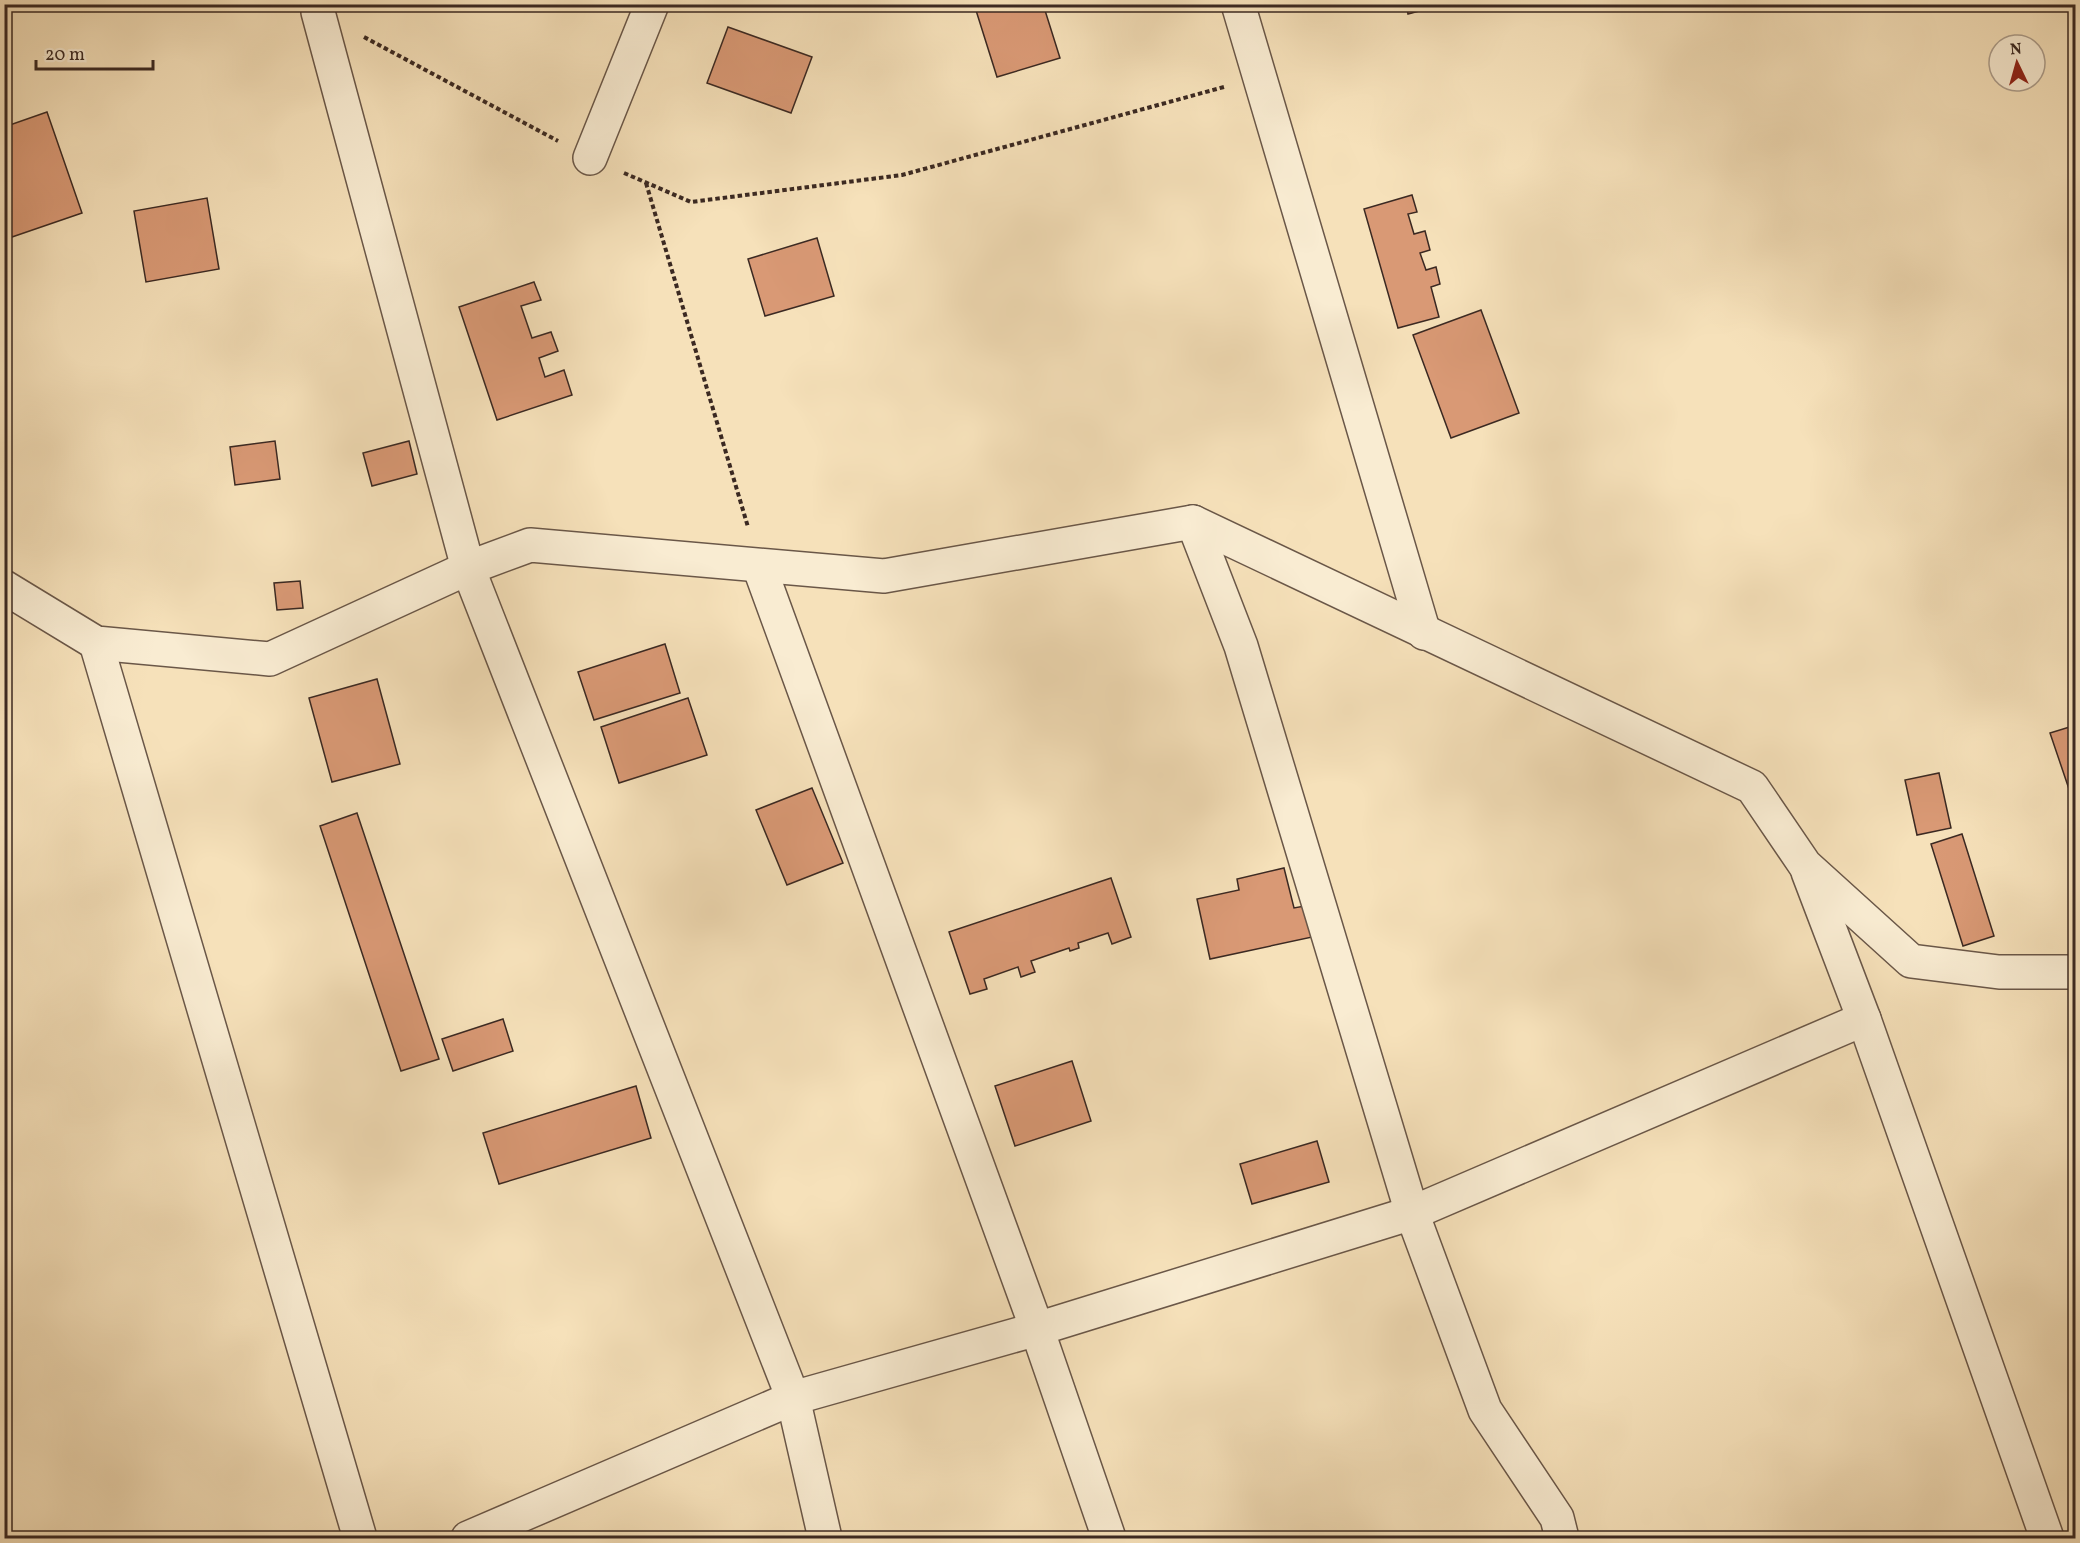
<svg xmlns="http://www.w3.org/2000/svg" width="2080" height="1543" viewBox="0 0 2080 1543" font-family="Vollkorn,serif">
<rect width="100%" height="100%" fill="#f6e1ba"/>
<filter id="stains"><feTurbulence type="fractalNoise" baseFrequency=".00333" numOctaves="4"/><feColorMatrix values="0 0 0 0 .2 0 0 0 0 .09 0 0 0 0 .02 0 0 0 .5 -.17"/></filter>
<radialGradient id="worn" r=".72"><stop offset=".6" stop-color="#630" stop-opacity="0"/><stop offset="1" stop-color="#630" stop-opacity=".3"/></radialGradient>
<g fill="#d99975" stroke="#3b2922" stroke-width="1.5">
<path d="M974 4H1043L1060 58 997 77Z"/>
<path d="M1406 4H1445L1408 14Z"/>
<path d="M728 27 812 57 791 113 707 83Z"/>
<path d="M47 112 82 213 12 237 4 215V127Z"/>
<path d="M1412 195 1417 212 1408 214 1414 234 1425 231 1430 250 1420 253 1426 270 1436 267 1440 284 1431 287 1439 317 1398 328 1364 209Z"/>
<path d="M207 198 219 269 146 282 134 211Z"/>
<path d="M817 238 834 296 765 316 748 259Z"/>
<path d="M534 282 541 300 521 306 532 338 551 332 558 351 539 358 545 377 564 370 572 395 497 420 459 307Z"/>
<path d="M1481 310 1519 413 1451 438 1413 335Z"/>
<path d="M275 441 280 479 235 485 230 447Z"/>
<path d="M409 441 417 474 372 486 363 453Z"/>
<path d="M300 581 303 608 277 610 274 583Z"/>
<path d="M665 644 680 693 594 720 578 672Z"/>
<path d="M377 679 400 764 332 782 309 698Z"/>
<path d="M688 698 707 755 619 783 601 727Z"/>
<path d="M2076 725V790L2070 792 2050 733Z"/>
<path d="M1939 773 1951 828 1917 835 1905 780Z"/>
<path d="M812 788 843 863 787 885 756 810Z"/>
<path d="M357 813 439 1059 401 1071 320 826Z"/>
<path d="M1962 834 1994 936 1963 946 1931 844Z"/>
<path d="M1284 868 1294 908 1310 905 1317 936 1210 959 1197 899 1239 890 1237 879Z"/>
<path d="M1111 878 1131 937 1112 944 1108 933 1078 943 1079 948 1070 951 1069 948 1031 961 1035 972 1021 977 1018 967 984 979 987 989 970 994 949 932Z"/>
<path d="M503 1019 513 1051 453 1071 442 1039Z"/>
<path d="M1072 1061 1091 1121 1015 1146 995 1086Z"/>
<path d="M636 1086 651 1138 499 1184 483 1133Z"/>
<path d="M1317 1141 1329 1182 1252 1204 1240 1164Z"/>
</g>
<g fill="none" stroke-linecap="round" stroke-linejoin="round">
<defs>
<g id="street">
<path d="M318 4V12L468 568 793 1398 825 1538"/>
<path d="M1238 4 1424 633"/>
<path d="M590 158 652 4"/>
<path d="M1193 522 1241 646 1412 1213 1485 1410 1557 1518 1562 1538"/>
<path d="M759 566 1037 1329 1109 1538"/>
<path d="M4 587 96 643 270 659 468 568 530 545 884 576 1193 522 1752 787 1805 865 1911 961 1999 972H2076"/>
<path d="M96 643 360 1538"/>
<path d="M1808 872 1864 1019 2047 1538"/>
<path d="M468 1538 793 1398 1037 1329 1412 1213 1864 1019"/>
</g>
</defs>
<use href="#street" stroke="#6a5748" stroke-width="36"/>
<g stroke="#3b2922" stroke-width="4" stroke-dasharray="4.5 3" stroke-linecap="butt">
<path d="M364 37 558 141"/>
<path d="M624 173 691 202 902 175 1224 87"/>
<path d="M646 183 748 527"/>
</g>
<use href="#street" stroke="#f9ecd2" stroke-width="33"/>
</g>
<rect width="2080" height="1543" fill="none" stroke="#f6e1ba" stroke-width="24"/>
<rect x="6" y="6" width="2068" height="1531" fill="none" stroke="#3b2922" stroke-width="3"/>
<rect x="12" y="12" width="2056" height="1519" fill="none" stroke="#3b2922" stroke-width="1.5"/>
<g transform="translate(2017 63) rotate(355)"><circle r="28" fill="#f9ecd2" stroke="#ad9e8c" stroke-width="1.5"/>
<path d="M0-4.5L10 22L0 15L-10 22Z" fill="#8f2418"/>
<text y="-9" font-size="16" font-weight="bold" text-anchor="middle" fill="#3b2922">N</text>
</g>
<path d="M36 60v9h117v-9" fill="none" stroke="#3b2922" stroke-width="3"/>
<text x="45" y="60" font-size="18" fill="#3b2922" stroke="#f9ecd2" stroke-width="4.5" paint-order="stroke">20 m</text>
<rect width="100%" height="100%" filter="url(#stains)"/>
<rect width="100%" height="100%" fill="url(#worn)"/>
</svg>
